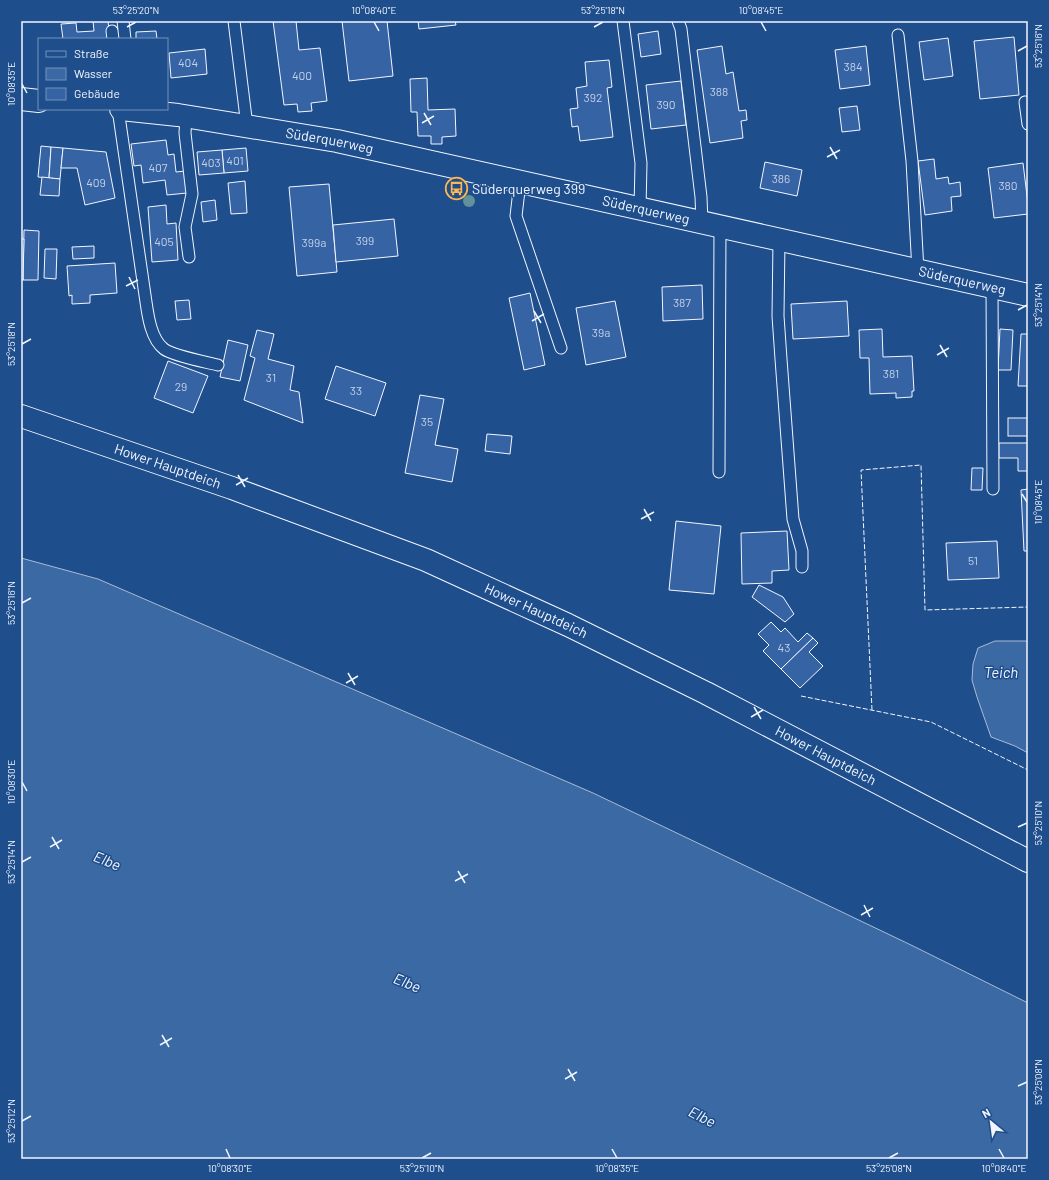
<svg xmlns="http://www.w3.org/2000/svg" width="1049" height="1180" viewBox="0 0 1049 1180" font-family="Barlow,sans-serif">
<rect width="100%" height="100%" fill="#1f4e8c"/>
<g fill="#3b69a3" stroke="#a8bbd7">
<path d="M21 558 98 579 593 793 911 945 1028 1003V1159H21Z"/>
<path d="M995 641H1028V753L1015 746 991 737 977 697 972 680 973 664 978 648Z"/>
</g>
<g fill="#3563a3" stroke="#f2f6ff">
<path d="M93 21H108L110 39H63L61 24 76 23 77 32 94 31Z"/>
<path d="M273 21H296L299 50 320 48 327 101 311 103 312 111 298 112 297 104 284 105Z"/>
<path d="M342 21H387L393 76 349 81Z"/>
<path d="M418 21H455L456 25 419 29Z"/>
<path d="M156 31 157 39H136V32Z"/>
<path d="M658 31 661 54 641 57 638 34Z"/>
<path d="M1014 37 1019 95 980 99 974 41Z"/>
<path d="M948 38 953 76 924 80 919 42Z"/>
<path d="M722 46 726 74 733 72 739 111 746 110 747 120 741 121 743 138 710 143 697 50Z"/>
<path d="M866 46 870 85 840 89 835 50Z"/>
<path d="M205 49 207 74 171 78 169 53Z"/>
<path d="M609 60 612 87 607 88 613 137 580 141 578 126 572 127 570 109 578 108 576 88 587 86 585 62Z"/>
<path d="M427 78 428 110 455 109 456 136 442 137V144H431V136H418L417 112H411L410 79Z"/>
<path d="M681 81 686 125 651 129 646 85Z"/>
<path d="M857 106 860 130 842 132 839 108Z"/>
<path d="M166 140 168 155 174 154 176 172 185 171 187 193 167 195 165 180 143 183 141 165 134 166 131 144Z"/>
<path d="M41 146 51 147 49 178 38 177Z"/>
<path d="M51 147 63 148 60 179 49 178Z"/>
<path d="M63 148 106 152 115 198 85 205 77 168H61Z"/>
<path d="M246 148 248 171 224 173 222 150Z"/>
<path d="M222 150 224 173 199 175 197 152Z"/>
<path d="M934 159 936 179 948 177 949 184 960 182 961 196 951 197 952 211 925 215 918 161Z"/>
<path d="M765 162 802 170 797 196 760 188Z"/>
<path d="M1023 163 1028 204V214L994 218 988 168Z"/>
<path d="M42 177 60 179 59 196 40 195Z"/>
<path d="M245 181 247 213 231 214 228 183Z"/>
<path d="M329 184 337 272 297 276 289 187Z"/>
<path d="M215 200 217 220 203 222 201 202Z"/>
<path d="M166 205 167 224 176 223 178 260 152 262 148 207Z"/>
<path d="M394 219 398 256 336 262 333 225Z"/>
<path d="M24 230 39 231 38 280H23Z"/>
<path d="M21 239H24L23 280H21Z"/>
<path d="M94 246V258L73 259 72 247Z"/>
<path d="M45 249H57L56 279 44 278Z"/>
<path d="M115 263 117 293 90 295V303L72 304V295L69 296 67 266Z"/>
<path d="M702 285 703 319 663 321 662 287Z"/>
<path d="M530 293 545 365 524 370 509 298Z"/>
<path d="M189 300 191 319 177 320 175 301Z"/>
<path d="M615 301 626 357 586 365 576 308Z"/>
<path d="M847 301 849 336 793 339 791 304Z"/>
<path d="M882 329 883 357 912 356 914 391H912V397L896 398V393L870 394 869 358H860L859 330Z"/>
<path d="M1000 329 1013 330 1011 370H998Z"/>
<path d="M257 330 274 334 268 359 294 366 290 390 299 392 303 423 244 400 255 358 250 356Z"/>
<path d="M1021 334H1028V386H1018Z"/>
<path d="M228 340 248 345 240 381 220 377Z"/>
<path d="M168 361 208 376 193 413 154 398Z"/>
<path d="M336 366 386 383 375 416 325 399Z"/>
<path d="M420 395 444 399 435 445 458 449 452 482 405 473Z"/>
<rect x="1008" y="418" width="20" height="18"/>
<path d="M487 434 512 436 510 454 485 451Z"/>
<path d="M999 443H1028V471H1018V458H999Z"/>
<path d="M972 468H983L982 490H971Z"/>
<path d="M1028 489V551H1024L1021 490Z"/>
<path d="M676 521 721 526 714 594 669 590Z"/>
<path d="M787 531 789 570 772 571V583L742 584 741 533Z"/>
<path d="M997 541 999 578 948 580 946 543Z"/>
<path d="M759 585 783 597 794 614 785 622 752 597Z"/>
<path d="M771 622 781 632 785 628 798 642 807 633 813 638 781 669 763 651 769 645 758 634Z"/>
<path d="M813 638 818 643 809 652 823 666 800 688 781 669Z"/>
</g>
<g fill="none" stroke-linecap="round" stroke-linejoin="round">
<defs>
<g id="lane">
<path d="M123 21 125 39"/>
<path d="M234 21 247 126"/>
<path d="M623 21 641 163 640 209"/>
<path d="M678 21 681 29 701 197 702 223"/>
<path d="M112 31 113 39"/>
<path d="M898 35 912 161 918 271"/>
<path d="M1025 102 1028 124"/>
<path d="M118 109 146 302C148 316 151 339 164 349 173 356 206 362 218 365"/>
<path d="M186 116 185 133 192 194 185 227 189 257"/>
<path d="M520 182 516 216 561 348"/>
<path d="M779 240 778 316 781 359 793 519 802 551V567"/>
<path d="M992 287 993 489"/>
<path d="M719 472 720 227"/>
</g>
<g id="secondary">
<path d="M21 99 39 101"/>
<path id="s1" d="M121 109 178 115 337 141 1028 295"/>
<path id="s2" d="M21 416 232 488 426 560 568 625 706 693 1028 861"/>
</g>
</defs>
<use href="#lane" stroke="#f2f6ff" stroke-width="13"/>
<use href="#secondary" stroke="#f2f6ff" stroke-width="24"/>
<use href="#lane" stroke="#1f4e8c" stroke-width="11"/>
<use href="#secondary" stroke="#1f4e8c" stroke-width="22"/>
<g stroke="#f2f6ff" stroke-width="1" stroke-dasharray="5 2" stroke-linecap="butt">
<path d="M801 696 931 722 1028 770"/>
<path d="M872 710 861 470 921 465 925 610 1028 607"/>
</g>
</g>
<circle fill="#61919a" cx="469" cy="201" r="6"/>
<path fill="none" stroke="#f2f6ff" stroke-width="1.5" d="M374 22 379 31M761 22 766 31M127 27 136 22M594 27 603 22M1018 51 1027 46M22 84 27 93M424 113 431 125M422 123 434 116M830 147 837 159M827 157 840 150M129 277 135 289M126 286 138 280M1018 310 1027 305M534 311 541 323M532 321 544 314M22 344 31 339M940 345 947 357M937 355 949 348M238 475 245 487M236 485 248 478M1022 494 1027 502M644 509 651 521M641 519 654 512M22 603 31 598M348 673 355 685M346 683 358 676M754 707 761 719M751 717 763 710M22 782 27 791M1018 827 1027 823M52 837 59 849M50 847 62 840M22 862 31 857M458 871 465 883M455 881 468 874M864 905 870 917M861 915 873 908M162 1035 169 1047M160 1045 172 1038M568 1069 575 1081M565 1079 577 1072M1018 1086 1027 1082M22 1121 31 1116M226 1149 230 1158M612 1149 617 1158M999 1149 1004 1158M422 1158 431 1153M889 1158 898 1153"/>
<defs>
<symbol id="bus-ring" viewBox="-11 -11 22 22"><circle r="9.5" fill="#1f4e8c" stroke="#ffb74d" stroke-width="1.5"/><path d="M-5-6H5V4H4V6H2V4H-2V6H-4V4H-5ZM-3.5-4V0h7V-4ZM-3.5 1.2v1.5H-2V1.2ZM2 1.2v1.5H3.5V1.2Z" fill="#ffb74d"/></symbol>
</defs>
<g fill-rule="evenodd">
<use href="#bus-ring" x="444" y="176" width="25" height="25"/>
</g>
<g text-anchor="middle" stroke-width="3" stroke-linejoin="round" paint-order="stroke">
<g font-size="12" fill="#c3d1e8">
<text x="188" y="67">404</text>
<text x="853" y="71">384</text>
<text x="302" y="80">400</text>
<text x="719" y="96">388</text>
<text x="593" y="102">392</text>
<text x="666" y="109">390</text>
<text x="235" y="165">401</text>
<text x="211" y="167">403</text>
<text x="158" y="172">407</text>
<text x="781" y="183">386</text>
<text x="96" y="187">409</text>
<text x="1008" y="190">380</text>
<text x="365" y="245">399</text>
<text x="164" y="246">405</text>
<text x="314" y="247">399a</text>
<text x="682" y="307">387</text>
<text x="601" y="337">39a</text>
<text x="891" y="378">381</text>
<text x="271" y="382">31</text>
<text x="181" y="391">29</text>
<text x="356" y="395">33</text>
<text x="427" y="426">35</text>
<text x="973" y="565">51</text>
<text x="784" y="652">43</text>
</g>
<g font-size="14" fill="#f2f6ff" stroke="#1f4e8c">
<text dy="5" stroke="none"><textPath href="#s1" startOffset="211">Süderquerweg</textPath></text>
<text dy="5" stroke="none"><textPath href="#s1" startOffset="535">Süderquerweg</textPath></text>
<text dy="5" stroke="none"><textPath href="#s1" startOffset="859">Süderquerweg</textPath></text>
<text dy="5" stroke="none"><textPath href="#s2" startOffset="155">Hower Hauptdeich</textPath></text>
<text dy="5" stroke="none"><textPath href="#s2" startOffset="551">Hower Hauptdeich</textPath></text>
<text dy="5" stroke="none"><textPath href="#s2" startOffset="875">Hower Hauptdeich</textPath></text>
</g>
<g font-size="14" fill="#f2f6ff" stroke="#1f4e8c" text-anchor="start">
<text x="472" y="194">Süderquerweg 399</text>
</g>
<g font-size="15" font-style="italic" fill="#f2f6ff" stroke="#1f4e8c">
<text x="1001" y="678">Teich</text>
<text transform="translate(107 861) rotate(22)" y="5">Elbe</text>
<text transform="translate(407 983) rotate(22)" y="5">Elbe</text>
<text transform="translate(702 1117) rotate(27)" y="5">Elbe</text>
</g>
</g>
<rect width="1049" height="1180" fill="none" stroke="#1f4e8c" stroke-width="44"/>
<rect x="38" y="38" width="130" height="72" fill="#1f4e8c" stroke="#7391ba"/>
<rect x="46" y="51" width="20" height="6" fill="#1f4e8c" stroke="#7391ba"/>
<text x="74" y="58" font-size="12" fill="#f2f6ff">Straße</text>
<rect x="46" y="68" width="20" height="12" fill="#3b69a3" stroke="#7391ba"/>
<text x="74" y="78" font-size="12" fill="#f2f6ff">Wasser</text>
<rect x="46" y="88" width="20" height="12" fill="#3563a3" stroke="#7391ba"/>
<text x="74" y="98" font-size="12" fill="#f2f6ff">Gebäude</text>
<g transform="translate(991 1122) rotate(331)" stroke="#1f4e8c" stroke-width="3" paint-order="stroke">
<path d="M0-3L7 15L0 10L-7 15Z" fill="#f2f6ff"/>
<text y="-6" font-size="11" font-weight="bold" text-anchor="middle" fill="#f2f6ff">N</text>
</g>
<rect x="22" y="22" width="1005" height="1136" fill="none" stroke="#f2f6ff" stroke-width="1.5"/>
<g font-size="10" text-anchor="middle" fill="#f2f6ff">
<text x="136" y="14">53°25'20"N</text>
<text x="374" y="14">10°08'40"E</text>
<text x="603" y="14">53°25'18"N</text>
<text x="761" y="14">10°08'45"E</text>
<text transform="translate(1038 46) rotate(-90)" y="4">53°25'16"N</text>
<text transform="translate(11 84) rotate(-90)" y="4">10°08'35"E</text>
<text transform="translate(1038 305) rotate(-90)" y="4">53°25'14"N</text>
<text transform="translate(11 344) rotate(-90)" y="4">53°25'18"N</text>
<text transform="translate(1038 502) rotate(-90)" y="4">10°08'45"E</text>
<text transform="translate(11 603) rotate(-90)" y="4">53°25'16"N</text>
<text transform="translate(11 782) rotate(-90)" y="4">10°08'30"E</text>
<text transform="translate(1038 823) rotate(-90)" y="4">53°25'10"N</text>
<text transform="translate(11 862) rotate(-90)" y="4">53°25'14"N</text>
<text transform="translate(1038 1082) rotate(-90)" y="4">53°25'08"N</text>
<text transform="translate(11 1121) rotate(-90)" y="4">53°25'12"N</text>
<text x="230" y="1172">10°08'30"E</text>
<text x="422" y="1172">53°25'10"N</text>
<text x="617" y="1172">10°08'35"E</text>
<text x="889" y="1172">53°25'08"N</text>
<text x="1004" y="1172">10°08'40"E</text>
</g>
</svg>
